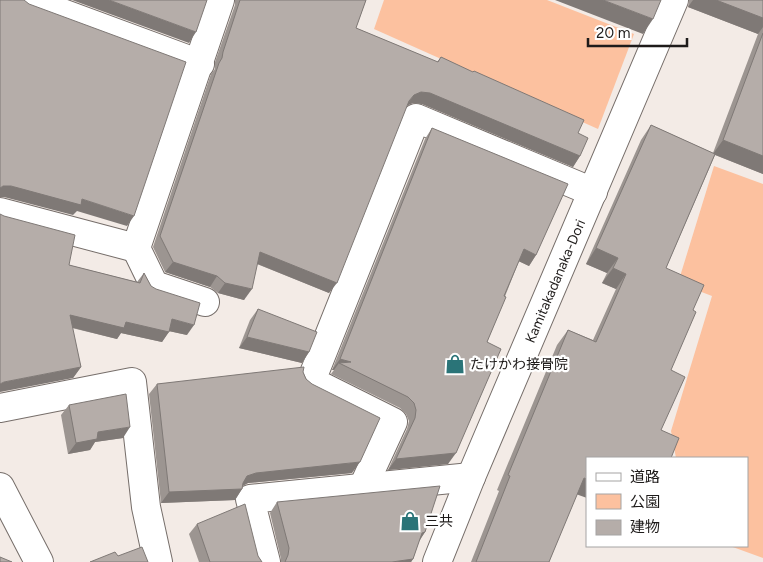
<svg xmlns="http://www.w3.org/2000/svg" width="763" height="562" viewBox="0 0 763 562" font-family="Figtree,'Noto Sans JP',sans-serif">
<rect width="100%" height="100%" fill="#f3ebe6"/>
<g fill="#fcc19f">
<path d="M384 0H547L634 34 598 129 374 29Z"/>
<path d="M714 166 763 184V558L730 546H747V458H676L671 431 712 296 678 283Z"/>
</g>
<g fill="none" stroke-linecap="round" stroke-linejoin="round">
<defs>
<g id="minor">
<path d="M27 0 200 64"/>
<path d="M0 212 136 248"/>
<path d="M205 302 154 285 136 248 220 0"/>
<path d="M0 408 132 382 146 507 158 562"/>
<path d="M0 487 39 562"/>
<path d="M363 487 393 422 311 381 416 118 593 192"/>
<path d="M266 562 250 499 471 477"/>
<path d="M437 562 471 477 674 0"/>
</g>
</defs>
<use href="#minor" stroke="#766e6a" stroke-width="30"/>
<use href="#minor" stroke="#fff" stroke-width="28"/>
</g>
<g fill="#9c9591">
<path d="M235 0H366L356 28 437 62 441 57 578 133 580 156 573 167 422 104 413 103 407 105 329 293 257 264 244 300 218 293 210 287 165 272 153 247 211 74 215 69V62L235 5Z"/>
<path d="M689 0H763V174L715 155 666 268 549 562H471L499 491 497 490 557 345 568 330 593 340 616 289 602 283 607 273 586 264 641 140 651 125 713 153 758 34 688 7Z"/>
<path d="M432 128 536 255 529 266 519 261 487 342 448 464 388 470 407 429 409 421 406 414 400 408 331 374 334 370H332L425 139Z"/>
<path d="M69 265 137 282 144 273 151 286 187 335 169 331 162 342 121 333 117 339 72 328 81 367 73 378Z"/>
<path d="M258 309 309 352 302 363 239 348 250 320Z"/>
<path d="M303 372 352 473 248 483 243 486 242 489 235 500 161 503 149 394 157 384Z"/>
<path d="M69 405 123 438 95 442 90 450 68 454 61 415Z"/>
<path d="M277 502 425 532 419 541 413 559 411 562H281V559L270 513Z"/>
<path d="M197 524 258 556 262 562H199L189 534Z"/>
</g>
<g fill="#7f7976">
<path d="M72 0H109L196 32 189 43Z"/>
<path d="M555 0H603L653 19 643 34Z"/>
<path d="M693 0H716L763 18V27L758 34 688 7Z"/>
<path d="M421 92 430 93 580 156 573 167 422 104 413 103 406 106 414 95Z"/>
<path d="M723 140 763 156V174L713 154Z"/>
<path d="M3 186H11L82 199 134 216 127 226 77 211 73 215 4 197H0V188Z"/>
<path d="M596 248 618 258 607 273 586 264Z"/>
<path d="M524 249 536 255 529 266 516 260Z"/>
<path d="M260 252 337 283 329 293 253 262Z"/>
<path d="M173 262 217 276 210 287 165 272Z"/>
<path d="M613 268 626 274 616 289 602 283Z"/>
<path d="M225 283 252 289 244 300 218 293Z"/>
<path d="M70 315 126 322 169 332 162 342 121 333 117 339 62 325Z"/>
<path d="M172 319 194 325 187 335 164 330Z"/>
<path d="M247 337 309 352 302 363 239 348Z"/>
<path d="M340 359 351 362 339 363 334 370H332Z"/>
<path d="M81 367 73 378 0 392V384L4 382Z"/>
<path d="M130 427 123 438 95 442 90 450 68 454 76 443 98 432Z"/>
<path d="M456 453 448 464 388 470 396 459Z"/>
<path d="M360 462 352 473 248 483 240 487 247 476 256 473Z"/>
<path d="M584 478 587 479V498L573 493Z"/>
<path d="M242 489 235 500 161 503 169 492Z"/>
<path d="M425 532 418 543 422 533Z"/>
<path d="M413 559 411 562H392Z"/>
</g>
<g fill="#b5ada9" stroke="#7f7976">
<path d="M0 0H24L29 4 186 62 134 216 82 199 81 205 11 186H3L0 188Z"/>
<path d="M109 0H207L196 32Z"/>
<path d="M240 0H366L356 28 438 62 441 57 473 72 474 71 584 120 578 133 588 138 580 156 430 93 421 92 414 95 409 101 337 283 260 252 252 289 225 283 217 276 173 262 160 236 219 63 222 58 223 52Z"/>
<path d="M603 0H661L653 19Z"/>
<path d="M716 0H763V18Z"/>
<path d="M763 33V156L723 140Z"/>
<path d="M651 125 715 154 666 268 704 285 693 310 696 312 671 370 685 377 661 430 679 438 671 458H587V479L584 478 549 562H476L510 476 508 475 568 330 596 342 626 274 613 268 618 258 596 248Z"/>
<path d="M432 128 568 184 536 255 524 249 504 296 506 297 487 342 501 349 456 453 396 459 415 418 416 410 414 403 408 397 339 363 351 362 340 359Z"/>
<path d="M0 214 4 216 75 235 69 265 140 283 144 273 151 286 156 289 200 303 194 325 172 319 169 332 126 322 124 328 70 315 81 367 4 382 0 384Z"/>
<path d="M258 309 317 332 309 352 247 337Z"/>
<path d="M304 367 303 372 306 379 312 384 380 418 360 462 256 473 247 476 243 483 242 489 169 492 157 384Z"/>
<path d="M126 394 130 427 98 432 97 439 76 443 69 405Z"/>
<path d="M440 486 425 532 422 533 413 559 392 562H285L288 555 289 548 277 502Z"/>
<path d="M245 504 258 556 262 562H210L197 524Z"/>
<path d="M142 547 148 562H90L115 552 118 556Z"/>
<path d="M0 557 12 562H0Z"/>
</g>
<defs>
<symbol id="shop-bare" viewBox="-9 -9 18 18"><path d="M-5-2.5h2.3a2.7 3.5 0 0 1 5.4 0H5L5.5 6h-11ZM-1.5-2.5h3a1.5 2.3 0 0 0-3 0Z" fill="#2a7478" stroke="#fff" stroke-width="2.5" paint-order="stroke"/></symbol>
</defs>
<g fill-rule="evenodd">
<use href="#shop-bare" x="441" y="350" width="28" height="28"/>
<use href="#shop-bare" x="396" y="507" width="28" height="28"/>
</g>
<g text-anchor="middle" stroke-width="4.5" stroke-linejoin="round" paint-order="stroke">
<g font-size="14" fill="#1e1b1a" stroke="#fff">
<text transform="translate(555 281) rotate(-67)" y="5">Kamitakadanaka-Dori</text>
</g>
<g font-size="14" fill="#1e1b1a" stroke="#fff" text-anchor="start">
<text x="470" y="369">たけかわ接骨院</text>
<text x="425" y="526">三共</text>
</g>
</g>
<rect x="586" y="457" width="162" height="90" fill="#ffffff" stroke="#a5a4a3"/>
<rect x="596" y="473" width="25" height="8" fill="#ffffff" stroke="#a5a4a3"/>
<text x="630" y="482" font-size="15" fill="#1e1b1a">道路</text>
<rect x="596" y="494" width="25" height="15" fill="#fcc19f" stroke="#a5a4a3"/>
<text x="630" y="507" font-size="15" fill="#1e1b1a">公園</text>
<rect x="596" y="520" width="25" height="15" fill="#b5ada9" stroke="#a5a4a3"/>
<text x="630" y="532" font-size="15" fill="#1e1b1a">建物</text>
<path d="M588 38v8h99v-8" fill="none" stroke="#1e1b1a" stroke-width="2.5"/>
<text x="596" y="38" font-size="15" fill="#1e1b1a" stroke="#ffffff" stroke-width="4" paint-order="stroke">20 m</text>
</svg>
